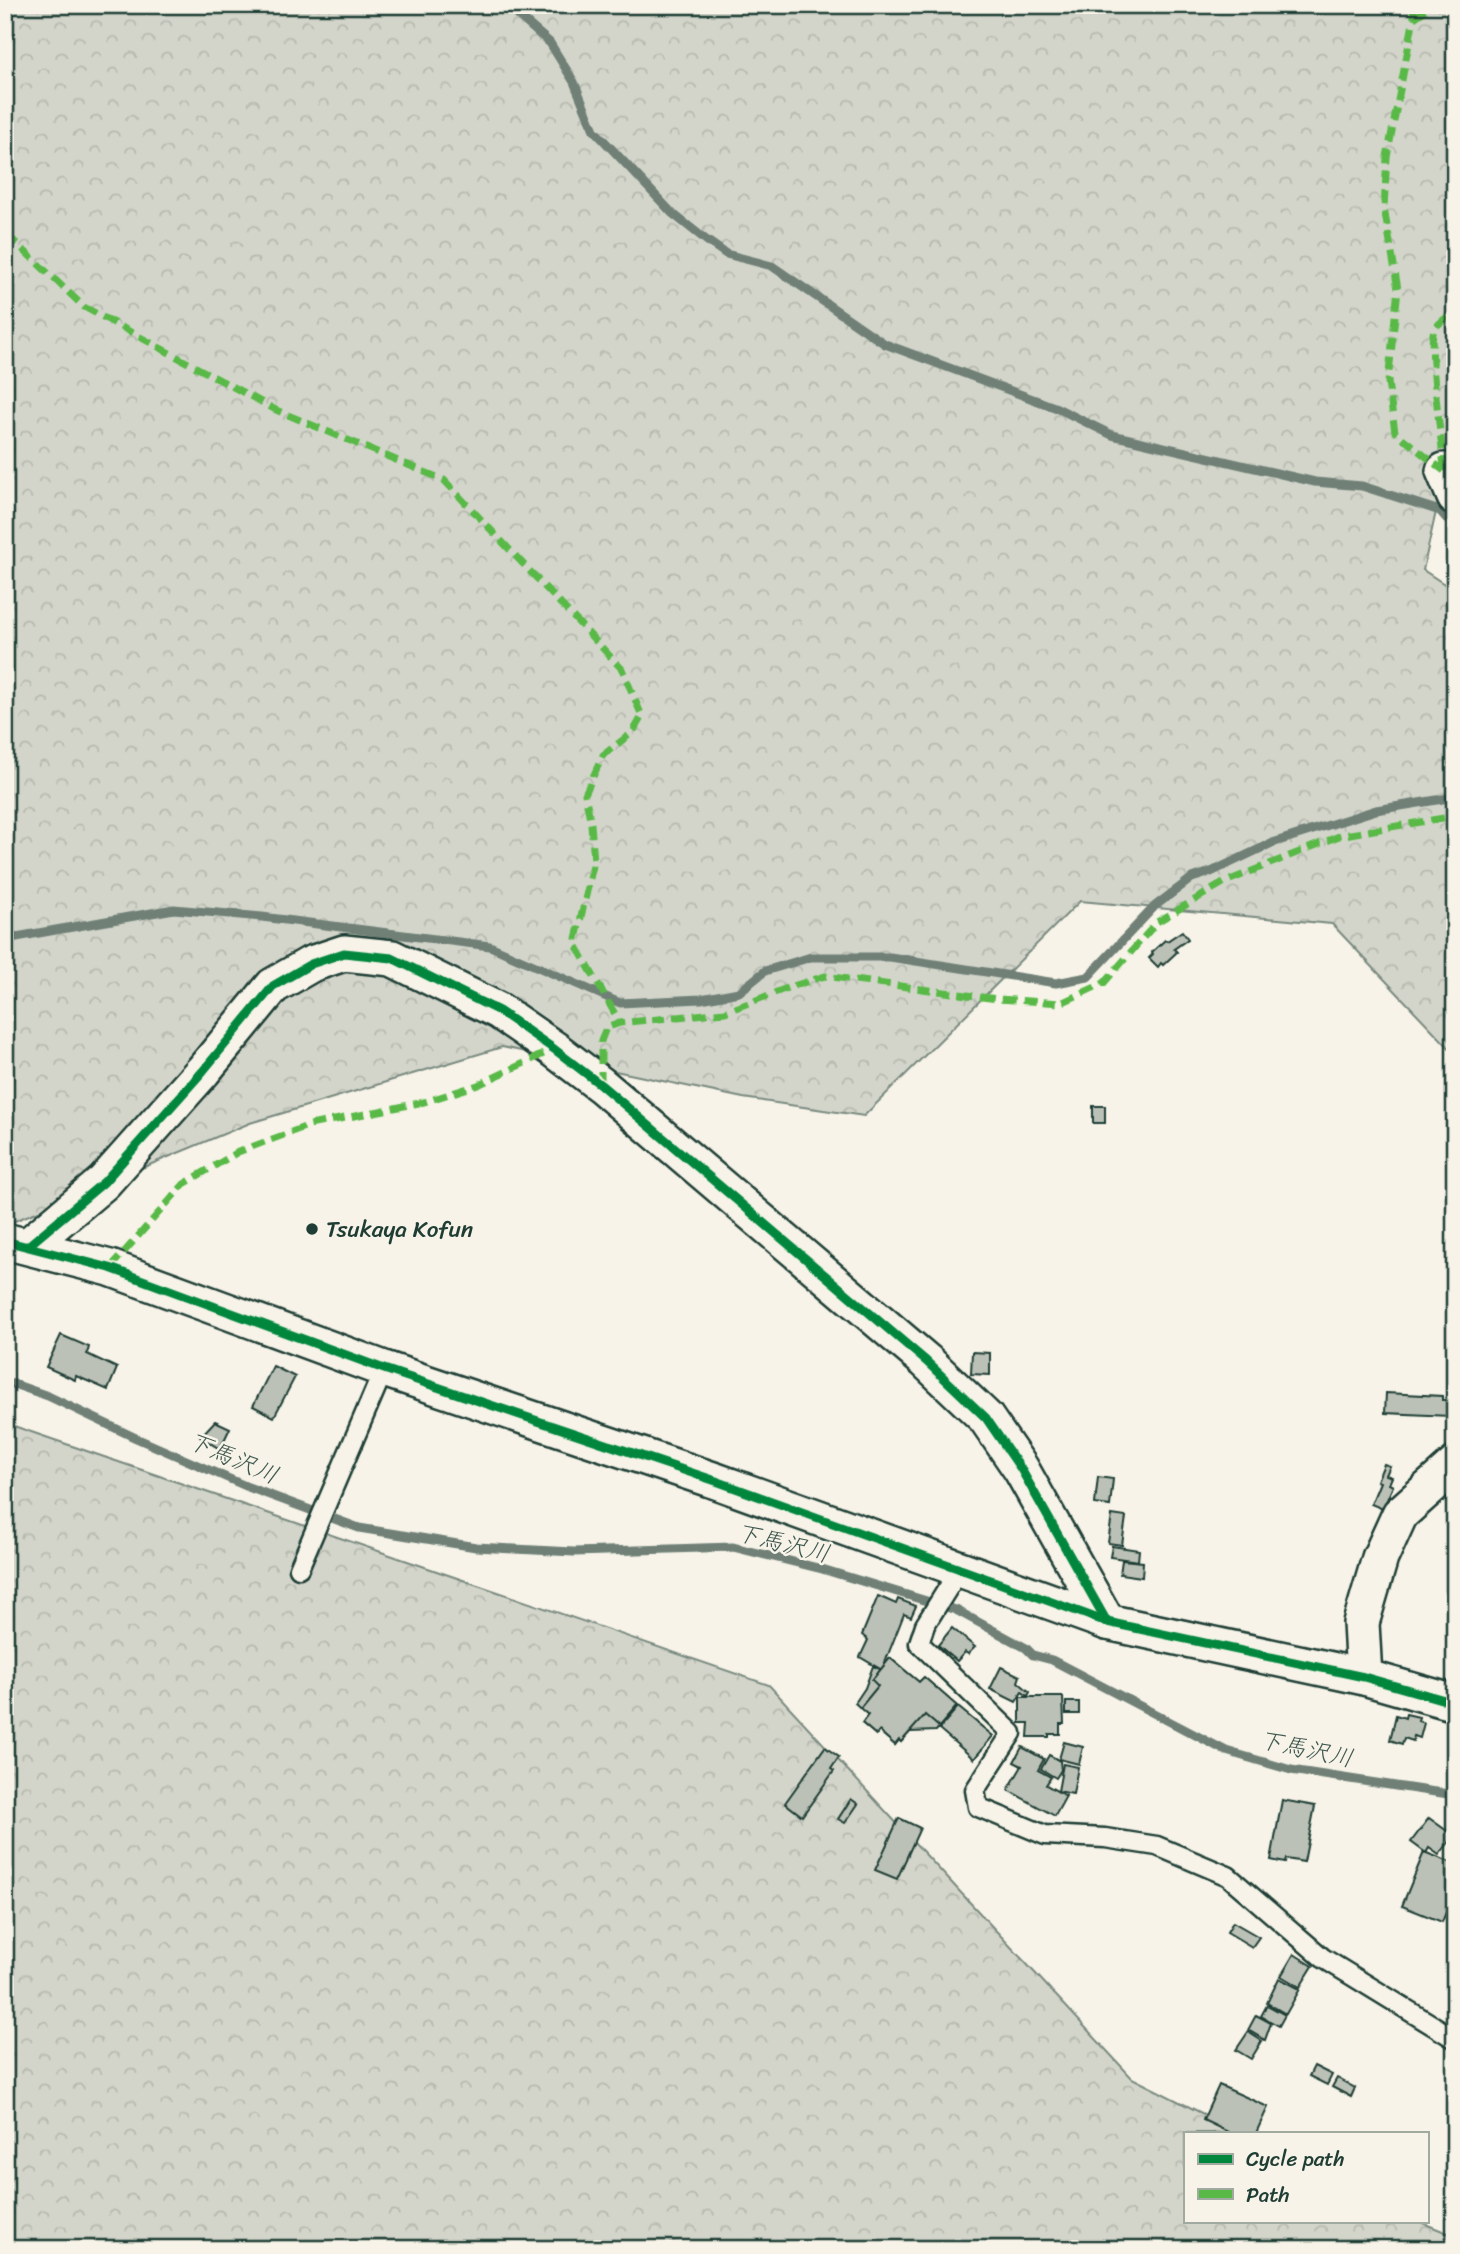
<svg xmlns="http://www.w3.org/2000/svg" width="1460" height="2254" viewBox="0 0 1460 2254" font-family="Sriracha,'Klee One',sans-serif">
<defs>
<pattern id="forest-crowns" width="20" height="18" patternUnits="userSpaceOnUse" patternTransform="scale(1.75)"><rect width="20" height="18" fill="#d3d5ca"/><path d="M2 6a3 3 0 1 1 6 0M12 15a3 3 0 1 1 6 0" fill="none" stroke="#b5b8ae"/></pattern>
</defs>
<rect width="100%" height="100%" fill="#f7f3e8"/>
<filter id="ink" filterUnits="userSpaceOnUse"><feTurbulence type="fractalNoise" baseFrequency=".0143" numOctaves="2"/><feDisplacementMap in="SourceGraphic" scale="14" xChannelSelector="R" yChannelSelector="G"/><feConvolveMatrix kernelMatrix="1 2 1 2 8 2 1 2 1" color-interpolation-filters="sRGB"/></filter>
<g filter="url(#ink)">
<g fill="url(#forest-crowns)" stroke="#79897f" stroke-width="2">
<path d="M5 5H1455V426L1423 570 1455 591V1054L1332 924 1080 901 864 1116 743 1098 502 1047 250 1123 5 1225Z"/>
<path d="M5 1423 769 1685 1132 2078 1241 2133H1185V2221H1418L1455 2236V2249H5Z"/>
</g>
<g fill="none" stroke-linecap="round" stroke-linejoin="round">
<g stroke="#6f8077" stroke-width="9">
<path d="M506 5 550 43 574 82 594 130 672 213 706 240 726 254 772 266 885 344 1057 408 1112 435 1315 482 1362 486 1440 511 1455 528"/>
<path d="M5 939 174 909 262 917 490 946 620 1003 701 999 739 992 765 971 811 957H890L1056 983 1088 977 1155 906 1192 878 1211 872 1272 843 1376 810 1455 797"/>
<path d="M5 1381 48 1396 136 1438 248 1487 359 1528 476 1547 574 1552 733 1547 822 1569 956 1610 1026 1648 1033 1655 1052 1660 1226 1751 1291 1770 1455 1795"/>
</g>
</g>
<g fill="#bbc1b6" stroke="#1f3d34" stroke-width="2">
<path d="M1182 931 1188 939 1174 949 1177 952 1163 965 1161 963 1158 967 1149 958 1153 954 1152 952 1165 940 1167 941Z"/>
<rect x="1093" y="1106" width="12" height="17"/>
<path d="M61 1335 89 1347 87 1354 117 1368 108 1390 76 1376 75 1380 46 1367Z"/>
<path d="M972 1352 990 1353V1375L971 1374Z"/>
<path d="M273 1366 295 1377 274 1417 253 1406Z"/>
<path d="M1386 1393 1442 1396V1400H1451L1450 1416 1385 1413Z"/>
<path d="M215 1421 230 1428 220 1449 200 1437Z"/>
<path d="M1384 1464 1390 1466 1386 1475 1392 1477 1389 1484 1393 1486 1383 1509 1371 1504 1380 1482 1377 1481Z"/>
<path d="M1098 1477 1113 1479 1110 1506 1095 1504Z"/>
<path d="M1112 1515 1126 1517 1122 1545 1108 1543Z"/>
<path d="M1112 1546 1139 1550 1138 1561 1110 1557Z"/>
<path d="M1122 1560 1143 1562 1142 1577 1120 1574Z"/>
<path d="M878 1596 896 1604 898 1599 916 1606 911 1617 904 1614 882 1670 860 1657 868 1640 862 1635Z"/>
<path d="M952 1628 975 1647 968 1654 965 1652 957 1661 938 1645Z"/>
<path d="M890 1658 919 1682 924 1677 957 1706 936 1731 910 1732 901 1742 899 1740 895 1745 879 1731 876 1735 862 1723 868 1715 855 1703 865 1688 873 1666 882 1670Z"/>
<path d="M890 1658 919 1682 924 1677 957 1706 939 1727 925 1715 901 1742 899 1740 895 1745 879 1731 876 1735 862 1723 868 1715 860 1708 878 1686 872 1680Z"/>
<path d="M1001 1667 1020 1676 1018 1682 1030 1692 1028 1696 1022 1692 1016 1702 990 1689Z"/>
<path d="M1020 1697H1063L1064 1724H1060V1734H1049V1737H1028L1029 1723H1020Z"/>
<rect x="1066" y="1702" width="13" height="12"/>
<path d="M958 1707 993 1736 974 1759 939 1729Z"/>
<path d="M1406 1714 1419 1717 1418 1721 1424 1723 1420 1738 1414 1736 1413 1741 1404 1738 1402 1744 1390 1740 1396 1715 1405 1718Z"/>
<path d="M1064 1742 1083 1747 1079 1764 1059 1759Z"/>
<path d="M825 1747 839 1757 831 1769 834 1771 802 1816 785 1803Z"/>
<path d="M1022 1747 1044 1759 1038 1770 1051 1777 1046 1785 1066 1796 1055 1816 1008 1790 1022 1766 1014 1762Z"/>
<path d="M1049 1755 1060 1761 1061 1770 1056 1778 1041 1769Z"/>
<path d="M1063 1764 1078 1767 1073 1794 1058 1791Z"/>
<path d="M851 1799 858 1804 845 1823 838 1819Z"/>
<path d="M1282 1800 1315 1806 1304 1862 1286 1859 1285 1863 1271 1860Z"/>
<path d="M899 1818 920 1828 897 1879 875 1870Z"/>
<path d="M1429 1818 1454 1836 1439 1855 1429 1848 1426 1853 1411 1842Z"/>
<path d="M1424 1852 1455 1864V1891L1442 1922 1402 1906Z"/>
<path d="M1233 1922 1259 1937 1252 1947 1227 1932Z"/>
<path d="M1294 1954 1313 1966 1300 1987 1281 1976Z"/>
<path d="M1279 1978 1300 1989 1286 2014 1267 2003Z"/>
<path d="M1267 2005 1285 2015 1279 2026 1261 2016Z"/>
<path d="M1256 2015 1271 2023 1265 2040 1248 2030Z"/>
<path d="M1248 2032 1262 2041 1251 2059 1236 2050Z"/>
<path d="M1314 2066 1332 2075 1327 2085 1309 2076Z"/>
<path d="M1337 2078 1355 2088 1351 2097 1332 2087Z"/>
<path d="M1219 2085 1268 2107 1256 2133H1230L1203 2120Z"/>
</g>
<g fill="none" stroke-linecap="round" stroke-linejoin="round">
<defs>
<g id="lane">
<path d="M299 1568 384 1369"/>
<path d="M960 1569 925 1625 919 1643 1012 1733 975 1790 978 1807 1045 1835 1105 1838 1157 1846 1228 1876 1323 1958 1455 2039"/>
</g>
<g id="street">
<path d="M1444 471 1455 497"/>
<path d="M5 1241 110 1268 384 1369 716 1481 1107 1622 1364 1677 1455 1703"/>
<path d="M28 1246 104 1182 203 1071 273 986 311 964 344 953 392 958 499 1011 554 1049 601 1085 926 1361 986 1418 1021 1469 1107 1622"/>
<path d="M1364 1677 1361 1623 1380 1558 1400 1514 1455 1465"/>
</g>
</defs>
<use href="#lane" stroke="#1f3d34" stroke-width="23"/>
<use href="#street" stroke="#1f3d34" stroke-width="40"/>
<use href="#lane" stroke="#f7f3e8" stroke-width="18"/>
<use href="#street" stroke="#f7f3e8" stroke-width="35"/>
<g stroke="#58b947" stroke-width="7" stroke-dasharray="14 7" stroke-linecap="butt">
<path d="M1413 5 1414 18 1387 157 1384 208 1398 289 1388 382 1395 432 1444 471"/>
<path d="M1414 18 1433 5"/>
<path d="M5 239 14 241 84 307 276 410 444 480 622 669 642 716 633 732 603 755 585 794 591 824 594 861 575 943 620 1023"/>
<path d="M1444 471C1443 445 1427 345 1434 330 1438 323 1449 316 1455 311"/>
<path d="M601 1085V1041L606 1028 620 1023 725 1012 790 987 825 976 997 999 1061 1003 1104 983 1157 922 1225 882 1339 836 1455 816"/>
<path d="M110 1268 184 1184 238 1152 310 1125 424 1102 478 1085 554 1049"/>
</g>
<defs>
<g id="cycleway">
<path d="M5 1241 110 1268 384 1369 716 1481 1107 1622 1364 1677 1455 1703"/>
<path d="M28 1246 104 1182 203 1071 273 986 311 964 344 953 392 958 499 1011 554 1049 601 1085 926 1361 986 1418 1021 1469 1107 1622"/>
</g>
</defs>
<use href="#cycleway" stroke="#f7f3e8" stroke-width="13"/>
<use href="#cycleway" stroke="#00873e" stroke-width="9"/>
</g>
</g>
<circle fill="#1f3d34" stroke="#f7f3e8" stroke-width="2.5" cx="312" cy="1229" r="7"/>
<g text-anchor="middle" stroke-width="5" stroke-linejoin="round" paint-order="stroke">
<g font-size="23" fill="#1f3d34" stroke="#f7f3e8" text-anchor="start">
<text x="326" y="1237">Tsukaya Kofun</text>
</g>
<g font-size="24" font-style="italic" fill="#405950" stroke="#f7f3e8">
<text transform="translate(233 1458) rotate(23)" y="8">下馬沢川</text>
<text transform="translate(783 1543) rotate(14)" y="8">下馬沢川</text>
<text transform="translate(1306 1749) rotate(12)" y="8">下馬沢川</text>
</g>
</g>
<rect width="1460" height="2254" fill="none" stroke="#f7f3e8" stroke-width="28"/>
<rect x="14" y="14" width="1432" height="2226" fill="none" stroke="#1f3d34" stroke-width="2.5" filter="url(#ink)"/>
<rect x="1184" y="2132" width="245" height="91" fill="#f7f3e8" stroke="#a1aaa0" stroke-width="2"/>
<rect x="1198" y="2154" width="35" height="10" fill="#00873e" stroke="#a1aaa0" stroke-width="2"/>
<text x="1246" y="2166" font-size="21" fill="#1f3d34">Cycle path</text>
<rect x="1198" y="2189" width="35" height="10" fill="#58b947" stroke="#a1aaa0" stroke-width="2"/>
<text x="1246" y="2202" font-size="21" fill="#1f3d34">Path</text>
</svg>
